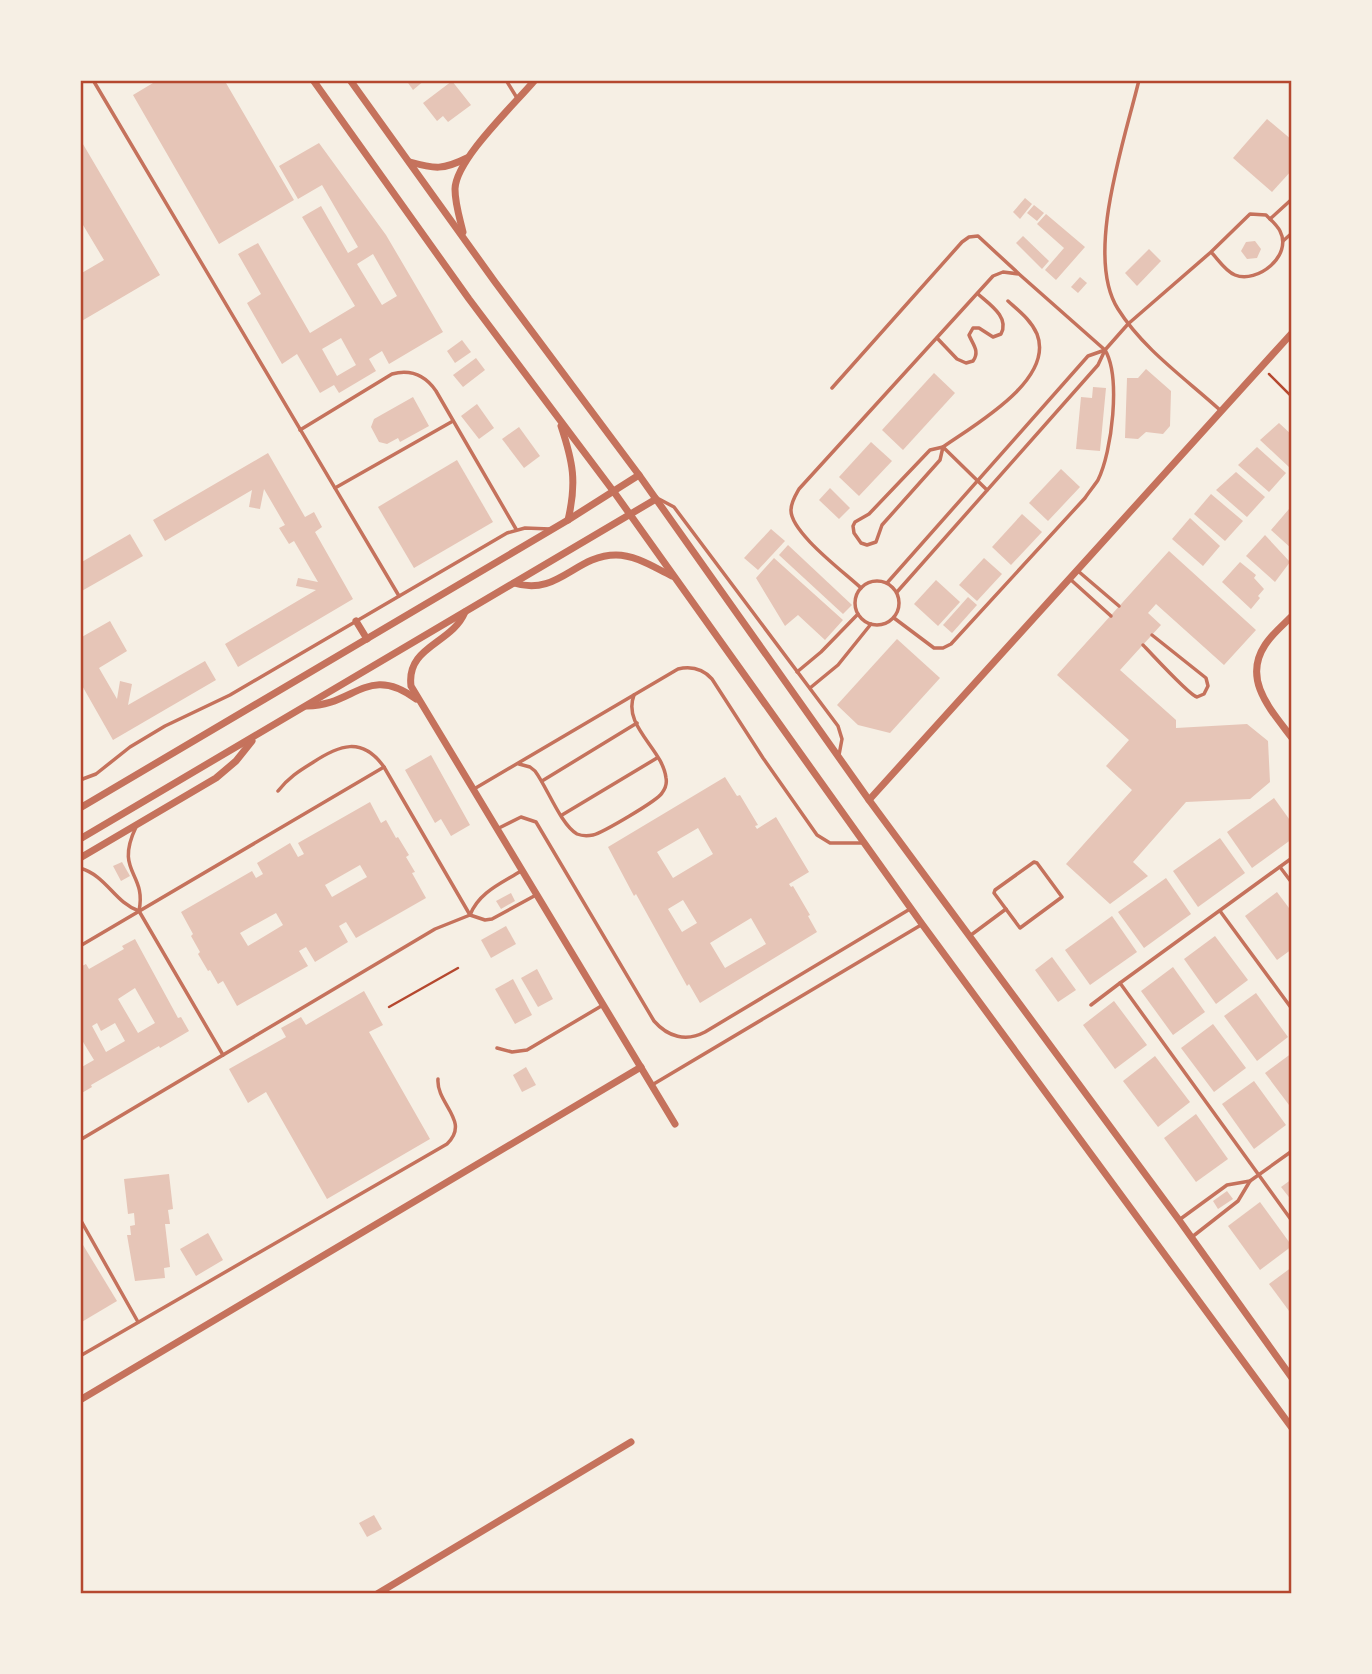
<svg xmlns="http://www.w3.org/2000/svg" width="1372" height="1674" viewBox="0 0 1372 1674" font-family="'Fira Sans Condensed',sans-serif">
<rect width="100%" height="100%" fill="#f6efe4"/>
<g fill="#e6c5b7" fill-rule="evenodd">
<path d="M158 80H230L226 83 294 200 219 244 133 95Z"/>
<path d="M406 80H425L413 90Z"/>
<path d="M452 81 471 105 448 122 443 116 437 121 423 103Z"/>
<path d="M1267 119 1292 140V170L1272 192 1233 158Z"/>
<path d="M80 139 160 275 80 322V274L104 260 80 220Z"/>
<path d="M319 143 386 235 443 332 389 364 382 351 369 359 376 371 339 393 334 385 320 393 297 354 282 364 247 303 261 294 238 254 258 243 310 333 355 306 302 217 321 206 348 253 358 247 322 185 298 199 279 166ZM373 254 397 296 382 305 357 264ZM341 338 356 365 337 376 322 349Z"/>
<path d="M1025 198 1032 204 1020 219 1013 212Z"/>
<path d="M1034 205 1044 213 1037 221 1027 213Z"/>
<path d="M1046 214 1085 247 1056 280 1045 270 1064 248 1037 224Z"/>
<path d="M1023 236 1049 261 1042 269 1016 243Z"/>
<path d="M1255 241 1261 249 1257 258 1247 259 1241 251 1246 242Z"/>
<path d="M1149 249 1161 261 1137 286 1125 273Z"/>
<path d="M1080 277 1087 283 1078 293 1071 287Z"/>
<path d="M462 340 471 352 455 363 447 351Z"/>
<path d="M476 358 485 370 463 387 453 375Z"/>
<path d="M1146 369 1171 391 1170 426 1163 434 1146 432 1138 439 1125 438 1127 378H1138Z"/>
<path d="M934 373 955 393 903 450 882 430Z"/>
<path d="M1093 387 1106 388 1100 451 1076 449 1081 397 1092 398Z"/>
<path d="M413 397 429 426 400 442 398 438 387 444 379 442 371 427 374 419Z"/>
<path d="M477 404 494 428 479 439 461 416Z"/>
<path d="M1279 423 1292 435 1290 468 1260 440Z"/>
<path d="M519 427 540 456 524 468 502 439Z"/>
<path d="M871 442 892 461 859 496 839 477Z"/>
<path d="M1257 447 1286 473 1269 492 1238 465Z"/>
<path d="M268 453 305 517 314 512 322 527 315 532 353 599 238 667 225 644 316 590 296 586 298 578 318 582 294 541 289 544 279 528 285 525 264 489 260 509 249 507 252 490 165 541 153 520Z"/>
<path d="M457 460 493 522 414 568 378 507Z"/>
<path d="M1061 469 1080 487 1048 521 1029 503Z"/>
<path d="M1236 472 1265 497 1247 517 1216 490Z"/>
<path d="M830 488 850 508 839 519 819 500Z"/>
<path d="M1211 494 1243 521 1225 541 1194 514Z"/>
<path d="M1289 509 1292 511V549L1271 530Z"/>
<path d="M1022 514 1042 532 1011 565 992 547Z"/>
<path d="M1190 518 1220 546 1203 566 1172 539Z"/>
<path d="M771 529 785 541 758 570 744 558Z"/>
<path d="M130 534 143 556 80 592V563Z"/>
<path d="M1265 535 1290 562 1275 582 1246 556Z"/>
<path d="M788 545 852 605 843 614 779 555Z"/>
<path d="M1169 551 1256 630 1224 665 1156 604 1148 613 1161 625 1120 670 1176 720V728L1247 724 1268 741 1270 782 1250 799 1186 802 1133 862 1148 876 1110 904 1066 864 1132 790 1106 766 1129 740 1057 675Z"/>
<path d="M774 558 843 620 825 640 798 615 785 626 756 578Z"/>
<path d="M984 558 1002 574 977 601 959 585Z"/>
<path d="M1240 562 1256 575 1254 578 1264 589 1258 596 1260 598 1251 609 1222 582Z"/>
<path d="M936 580 960 602 938 626 914 604Z"/>
<path d="M968 597 977 605 952 633 943 625Z"/>
<path d="M110 621 127 651 99 668 117 699 120 681 132 684 128 705 205 661 216 680 113 740 80 682V638Z"/>
<path d="M897 639 940 678 890 733 858 725 837 705Z"/>
<path d="M431 755 470 825 451 836 441 819 435 823 405 770Z"/>
<path d="M725 777 737 796 740 795 758 825 755 826 757 829 776 817 809 872 789 884 791 887 793 886 810 915 808 916 817 932 700 1003 689 984 687 986 636 894 634 896 608 847ZM698 828 713 854 673 878 657 852ZM683 900 697 923 682 932 668 909ZM751 918 766 944 725 968 710 943Z"/>
<path d="M1274 798 1292 823V839L1252 868 1227 832Z"/>
<path d="M370 802 381 823 386 820 396 838 398 837 409 855 406 857 415 872 412 873 426 898 356 938 346 922 339 926 348 942 315 962 306 947 299 951 308 966 237 1006 223 981 218 984 210 970 208 971 198 954 200 952 191 936 193 934 181 912 252 871 256 878 263 874 257 863 290 843 298 857 304 854 298 843ZM360 865 367 877 332 897 325 885ZM276 913 283 925 248 946 240 933Z"/>
<path d="M1220 838 1245 873 1198 907 1173 871Z"/>
<path d="M122 862 130 876 121 881 113 866Z"/>
<path d="M1166 878 1191 914 1144 948 1118 912Z"/>
<path d="M1277 892 1292 912V949L1277 960 1245 916Z"/>
<path d="M511 893 515 901 501 909 496 901Z"/>
<path d="M1112 916 1137 952 1090 985 1065 950Z"/>
<path d="M506 926 516 944 491 958 481 940Z"/>
<path d="M1215 936 1248 980 1216 1004 1184 959Z"/>
<path d="M135 939 178 1018 181 1017 189 1031 160 1048 159 1046 91 1085 92 1087 80 1094V1068L94 1060 80 1037V967L86 964 89 969 124 949 122 946ZM135 988 155 1023 138 1033 118 999ZM97 1023 101 1031 115 1023 125 1041 106 1052 92 1026Z"/>
<path d="M1052 957 1076 990 1058 1002 1035 970Z"/>
<path d="M1173 967 1205 1012 1173 1035 1141 991Z"/>
<path d="M537 969 553 999 538 1007 521 978Z"/>
<path d="M513 979 532 1015 515 1024 495 989Z"/>
<path d="M364 991 383 1025 369 1032 430 1139 327 1199 266 1092 248 1103 229 1069 286 1037 281 1028 301 1017 306 1025Z"/>
<path d="M1256 993 1288 1037 1257 1061 1224 1016Z"/>
<path d="M1114 1001 1147 1045 1115 1069 1083 1025Z"/>
<path d="M1213 1024 1246 1068 1214 1092 1181 1048Z"/>
<path d="M1292 1053V1109L1265 1073Z"/>
<path d="M1155 1056 1190 1102 1158 1127 1123 1081Z"/>
<path d="M526 1067 536 1085 522 1092 513 1075Z"/>
<path d="M1254 1081 1286 1125 1254 1149 1222 1104Z"/>
<path d="M1196 1114 1228 1159 1196 1182 1164 1138Z"/>
<path d="M169 1174 173 1209 168 1210 170 1224H165L170 1267 164 1268 165 1278 135 1281 127 1235H131L130 1226 135 1225 134 1213 128 1214 124 1179Z"/>
<path d="M1292 1179V1201L1281 1187Z"/>
<path d="M1227 1191 1233 1199 1218 1209 1213 1201Z"/>
<path d="M1260 1202 1292 1246 1260 1270 1228 1226Z"/>
<path d="M208 1233 223 1260 196 1276 180 1249Z"/>
<path d="M80 1240 117 1301 80 1323Z"/>
<path d="M1292 1267V1315L1269 1284Z"/>
<path d="M374 1515 382 1529 367 1537 359 1523Z"/>
</g>
<g fill="none" stroke-linecap="round" stroke-linejoin="round">
<g stroke="#b5482f" stroke-width="2.5">
<path d="M1269 374 1292 397"/>
<path d="M389 1007 458 968"/>
</g>
<g stroke="#c5725c" stroke-width="3.5">
<path d="M93 80 399 596"/>
<path d="M506 80 517 98"/>
<path d="M1139 80C1125 139 1084 256 1118 309 1143 349 1186 379 1220 410"/>
<path d="M1270 219 1292 199"/>
<path d="M1283 241 1292 233"/>
<path d="M937 338 957 359 966 363 973 361C980 351 973 345 969 335L973 328H979L993 337 1001 334C1010 317 989 304 978 294"/>
<path d="M832 388 962 242 969 237 978 236 1018 273"/>
<path d="M300 430 392 374C411 369 425 375 436 391L516 529"/>
<path d="M943 447 940 460 882 525 876 542 867 545 861 543 854 533 853 526 855 522 869 514 930 450Z"/>
<path d="M335 488 453 421"/>
<path d="M987 490 943 447C974 425 1055 380 1037 334 1031 320 1019 311 1008 301"/>
<path d="M659 499 674 507 838 726 842 739 839 755"/>
<path d="M1078 571 1119 606"/>
<path d="M1070 579 1111 616"/>
<circle cx="877" cy="603" r="22"/>
<path d="M887 583 1088 356 1105 350"/>
<path d="M861 588C844 572 790 532 791 510 791 502 795 496 799 489L993 276 1003 272 1019 274 1105 350C1121 377 1112 452 1098 480 1094 486 1089 492 1085 498L951 644 943 648H934L894 618"/>
<path d="M897 592 1098 365 1105 350 1128 324 1211 252 1250 214 1266 215C1270 219 1277 225 1280 231 1293 256 1257 284 1235 275 1225 271 1218 259 1211 252"/>
<path d="M1143 645C1152 654 1189 695 1197 697L1204 694 1208 686 1206 678 1152 635"/>
<path d="M797 672 821 652 858 614"/>
<path d="M810 688 838 665 871 624"/>
<path d="M519 764 530 767 535 771C547 787 561 825 577 834 582 836 588 836 593 835 602 833 657 801 662 793 665 789 667 783 666 778 663 749 622 726 634 695"/>
<path d="M80 780 96 774 130 747 165 726 230 695 507 533 525 528 550 529"/>
<path d="M542 781 637 723"/>
<path d="M474 789 678 669C691 666 703 669 712 679L763 758 817 835 830 843H862"/>
<path d="M278 791C288 778 299 771 312 763 339 745 362 736 384 767L470 915 485 920 492 919 536 895"/>
<path d="M562 815 657 758"/>
<path d="M136 827C114 873 147 872 139 911"/>
<path d="M499 828 521 817 536 822 654 1021C668 1037 686 1042 705 1032L910 909"/>
<path d="M1034 862 1037 863 1062 897 1020 928 994 893 995 890Z"/>
<path d="M1280 867 1292 883"/>
<path d="M80 868C107 876 114 902 139 911L223 1055"/>
<path d="M1220 911 1292 1009"/>
<path d="M971 935 1006 909"/>
<path d="M80 946 384 767"/>
<path d="M1120 983 1292 858"/>
<path d="M1091 1005 1120 983 1292 1221"/>
<path d="M497 1048 512 1052 527 1050 603 1005"/>
<path d="M652 1085 921 925"/>
<path d="M80 1140 435 929 470 915C479 892 502 883 521 871"/>
<path d="M80 1219 138 1322"/>
<path d="M1179 1220 1227 1185 1250 1181 1292 1151"/>
<path d="M1192 1237 1238 1201 1250 1181"/>
<path d="M80 1356 447 1144C471 1121 436 1104 438 1079"/>
</g>
<g stroke="#c5725c" stroke-width="7">
<path d="M313 80 469 299 614 492 922 924 1292 1428"/>
<path d="M350 80 495 282 639 475 869 800 1179 1220 1292 1378"/>
<path d="M410 162C435 169 443 170 467 158"/>
<path d="M463 232C460 219 455 204 455 189 456 159 515 104 535 80"/>
<path d="M561 426C573 462 577 482 568 520"/>
<path d="M514 583C558 597 575 555 616 555 636 555 655 568 672 576"/>
<path d="M465 612C452 644 406 646 411 686L675 1124"/>
<path d="M1292 616C1283 625 1272 634 1265 645 1242 680 1271 710 1292 738"/>
<path d="M356 621 367 639"/>
<path d="M307 706C354 706 368 663 416 699"/>
<path d="M869 800 1292 333"/>
<path d="M80 808 568 520 639 475"/>
<path d="M80 839 656 499"/>
<path d="M80 858 216 778 236 761 252 741"/>
<path d="M80 1400 641 1067"/>
<path d="M377 1594 631 1442"/>
</g>
</g>
<rect width="1372" height="1674" fill="none" stroke="#f6efe4" stroke-width="164"/>
<rect x="82" y="82" width="1208" height="1510" fill="none" stroke="#b5482f" stroke-width="2.5"/>
</svg>
